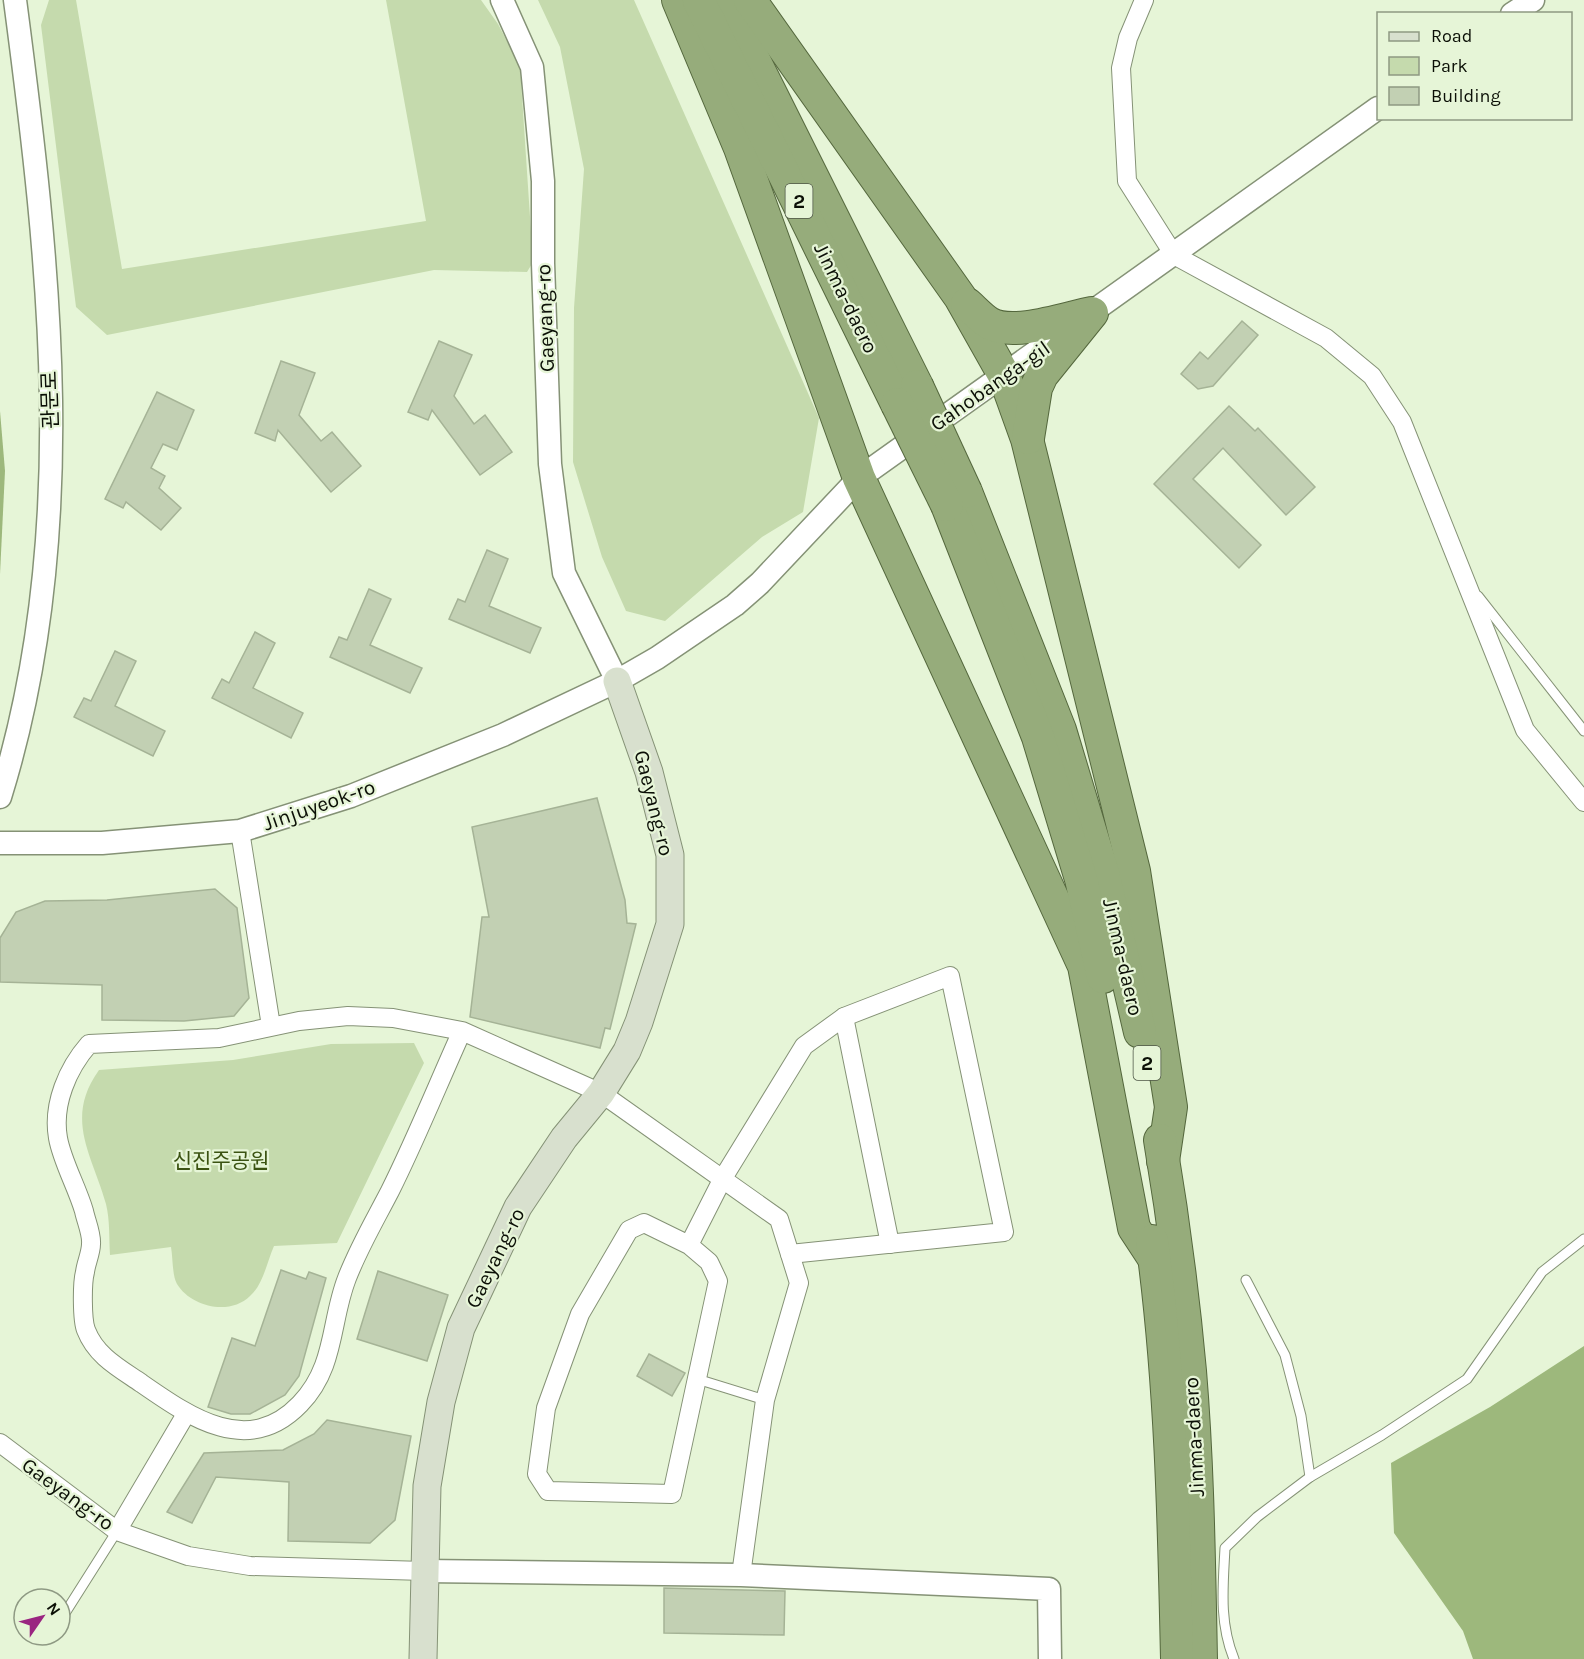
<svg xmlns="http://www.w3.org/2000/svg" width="1584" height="1659" viewBox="0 0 1584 1659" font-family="Karla,'Noto Sans KR',sans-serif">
<rect width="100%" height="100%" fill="#e6f5d7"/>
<g fill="#c5daad">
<path d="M49 0H76L122 269 426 221 386 0H481L498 24 520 66 533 262 527 272 434 270 107 335 76 307 41 25Z"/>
<path d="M538 0H634L819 418 803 512 762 537 665 621 626 611 602 557 573 462 574 308 584 169 560 47Z"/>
<path d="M414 1043 424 1063 337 1243 274 1246C267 1262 263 1285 250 1296 230 1316 191 1307 177 1284 172 1275 173 1258 171 1247L110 1255C109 1239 110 1220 106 1204 92 1154 64 1119 99 1070L233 1060 331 1044Z"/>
</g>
<g fill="#9db87c">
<path d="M0 411 5 471 0 574Z"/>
<path d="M1584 1346V1659H1473L1463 1631 1394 1533 1391 1463 1490 1407Z"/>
</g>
<g fill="#c2d0b3" stroke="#a5b396" stroke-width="1.5">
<path d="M1242 321 1258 335 1213 386 1198 389 1181 374 1200 352 1208 359Z"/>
<path d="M439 341 472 355 454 396 474 424 485 415 512 452 480 475 432 410 428 420 408 412Z"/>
<path d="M281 361 315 373 299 415 321 441 332 432 361 466 331 492 278 430 275 441 255 433Z"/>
<path d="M157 392 194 410 177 450 163 444 151 468 165 476 159 488 181 508 161 530 126 502 123 508 105 499Z"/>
<path d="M1229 406 1255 431 1258 428 1315 487 1286 515 1223 448 1193 479 1261 545 1239 568 1154 484Z"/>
<path d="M487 550 508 559 489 606 541 628 530 653 449 619 458 599 465 602Z"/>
<path d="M369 589 391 599 370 645 422 668 410 693 330 657 339 637 347 640Z"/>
<path d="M255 632 275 643 253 688 303 713 291 738 212 698 222 679 229 683Z"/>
<path d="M115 651 136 661 115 706 165 731 153 756 74 717 84 698 91 701Z"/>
<path d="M597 798 625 900 627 923 636 924 610 1029 605 1028 600 1048 470 1017 482 917H489L472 827Z"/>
<path d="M215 889 237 908 249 998 234 1016 184 1021 102 1020V985L0 982V938L16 912 45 901 107 900Z"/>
<path d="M281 1270 306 1279 309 1272 326 1278 299 1376 285 1395 250 1414H231L208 1407 232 1338 255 1346Z"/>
<path d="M378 1271 448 1295 427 1361 357 1339Z"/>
<path d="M649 1354 685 1373 672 1396 637 1376Z"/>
<path d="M327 1420 411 1436 395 1520 370 1543 288 1541 289 1482 216 1477 192 1523 167 1512 204 1453 283 1450 314 1434Z"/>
<path d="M664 1588 785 1591 784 1635 664 1633Z"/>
</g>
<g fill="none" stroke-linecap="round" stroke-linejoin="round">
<defs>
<g id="service">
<path d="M1478 596 1584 731"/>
<path d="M1246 1280 1285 1355 1301 1416 1310 1477"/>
<path d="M697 1379 765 1400"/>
<path d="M60 1621 117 1531"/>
<path d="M1234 1659C1219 1622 1223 1587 1225 1548L1257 1517 1310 1477 1382 1435 1467 1379 1542 1272 1584 1239"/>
</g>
<g id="minor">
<path d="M1144 0 1128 38 1121 68 1127 181 1174 255 1326 338 1372 376 1402 422 1525 730 1584 802"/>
<path d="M240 831 271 1026"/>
<path d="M844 1017 890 1244"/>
<path d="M462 1031C438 1084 416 1139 390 1191 375 1220 359 1247 347 1278 330 1321 336 1367 300 1404 248 1458 190 1417 141 1383 119 1368 96 1356 86 1330 82 1320 82 1283 85 1272 86 1263 91 1253 91 1244 92 1234 86 1221 84 1211 77 1187 62 1161 58 1138 52 1104 68 1068 89 1044L219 1038 299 1021 348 1016 393 1018 462 1031 601 1093 779 1219 799 1283 765 1400 741 1575"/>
<path d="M689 1245 644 1223 629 1230 580 1314 546 1408 537 1474 548 1491 672 1494 718 1281 709 1262 689 1245 723 1178 804 1046 844 1017 950 976 1004 1232 790 1254"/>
<path d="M0 1443 117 1531 188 1556 250 1566 424 1571"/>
<path d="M117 1531 186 1414"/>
</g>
<g id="tertiary">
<path d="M502 0 532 67 543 181V263L550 464 564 573 617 681"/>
<path d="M1512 14 1533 0"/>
<path d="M0 797C81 536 50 266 15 0"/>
<path d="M0 843H102L240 831 351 796 503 735 617 681 657 658 735 605 760 583 859 478 1378 108"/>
<path d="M424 1571 741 1575 1049 1589 1050 1659"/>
</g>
<path id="secondary" d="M423 1659 427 1486 441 1402 461 1328 518 1207 564 1138 601 1093 627 1051 639 1022 670 924V855L649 772 617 681"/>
<g id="trunk">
<path d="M678 0 740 148 859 478 1084 966 1134 1228 1155 1260"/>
<path d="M724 0 917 386"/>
<path d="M750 0 960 297 1004 375 1027 439 1134 871 1171 1107 1163 1161"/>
<path d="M699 1 897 404"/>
<path d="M967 304C974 310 981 318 989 323 1013 337 1066 318 1092 313L1042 375 1036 388 1028 438"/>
<path d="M966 492 1060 730 1103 873 1140 1032"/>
<path d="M947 505 1038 737 1081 879 1103 977"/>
<path d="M1160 1140C1173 1217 1183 1294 1190 1371 1198 1467 1199 1563 1201 1659"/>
<path d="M1152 1241C1171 1380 1174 1519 1177 1659"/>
</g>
</defs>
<use href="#service" stroke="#859276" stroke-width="11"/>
<use href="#minor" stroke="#859276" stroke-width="20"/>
<use href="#tertiary" stroke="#859276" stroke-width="25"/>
<use href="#secondary" stroke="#859276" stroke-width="29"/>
<use href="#trunk" stroke="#54673d" stroke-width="34"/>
<use href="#service" stroke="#fff" stroke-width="9"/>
<use href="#minor" stroke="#fff" stroke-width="18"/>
<use href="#tertiary" stroke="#fff" stroke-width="22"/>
<use href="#secondary" stroke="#d8e0ce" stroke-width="27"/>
<use href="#trunk" stroke="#96ac7b" stroke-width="32"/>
<defs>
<g id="trunk-bridge">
<path d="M917 386 966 492"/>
<path d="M897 404 947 505"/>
</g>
</defs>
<use href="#trunk-bridge" stroke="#54673d" stroke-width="34" stroke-linecap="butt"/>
<use href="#trunk-bridge" stroke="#96ac7b" stroke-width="32"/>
</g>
<g text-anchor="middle" stroke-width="4.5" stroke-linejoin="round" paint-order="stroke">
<g fill="#e6f5d7" stroke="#4d5445" stroke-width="1.5">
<rect x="785.5" y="184" width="27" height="34" rx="4.5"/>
<rect x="1133.5" y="1046" width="27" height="34" rx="4.5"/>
</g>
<g font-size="20" font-weight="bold" fill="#0b0f06">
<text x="799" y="208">2</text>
<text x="1147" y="1070">2</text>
</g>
<g font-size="21" fill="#0b0f06" stroke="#e6f5d7">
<text transform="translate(846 298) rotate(64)" y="7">Jinma-daero</text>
<text transform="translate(545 318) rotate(-92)" y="7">Gaeyang-ro</text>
<text transform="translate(990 386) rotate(-35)" y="7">Gahobanga-gil</text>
<text transform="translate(50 400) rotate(-92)" y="7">관문로</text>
<text transform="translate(654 803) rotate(76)" y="7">Gaeyang-ro</text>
<text transform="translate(319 805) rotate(-19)" y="7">Jinjuyeok-ro</text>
<text transform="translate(1123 957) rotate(77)" y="7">Jinma-daero</text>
<text transform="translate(495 1258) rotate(-64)" y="7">Gaeyang-ro</text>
<text transform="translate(1194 1437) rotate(-93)" y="7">Jinma-daero</text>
<text transform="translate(68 1494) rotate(36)" y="7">Gaeyang-ro</text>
</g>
<g font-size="21" fill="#3b5312" stroke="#e6f5d7">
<text x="221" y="1168">신진주공원</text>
</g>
</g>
<rect x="1377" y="12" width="195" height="108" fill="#e6f5d7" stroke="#8e9983" stroke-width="1.5"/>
<rect x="1389" y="32" width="30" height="9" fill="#d8e0ce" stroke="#8e9983" stroke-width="1.5"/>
<text x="1431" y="42" font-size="18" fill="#0b0f06">Road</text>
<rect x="1389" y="57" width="30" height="18" fill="#c5daad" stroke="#8e9983" stroke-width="1.5"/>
<text x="1431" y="72" font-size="18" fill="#0b0f06">Park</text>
<rect x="1389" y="87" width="30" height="18" fill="#c2d0b3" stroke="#8e9983" stroke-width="1.5"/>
<text x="1431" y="102" font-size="18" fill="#0b0f06">Building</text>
<g transform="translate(42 1617) rotate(55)"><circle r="28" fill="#e6f5d7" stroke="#8e9983" stroke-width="1.5"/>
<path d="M0-4.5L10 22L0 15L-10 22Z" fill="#9a2581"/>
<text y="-9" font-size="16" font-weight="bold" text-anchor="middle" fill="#0b0f06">N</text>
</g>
</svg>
